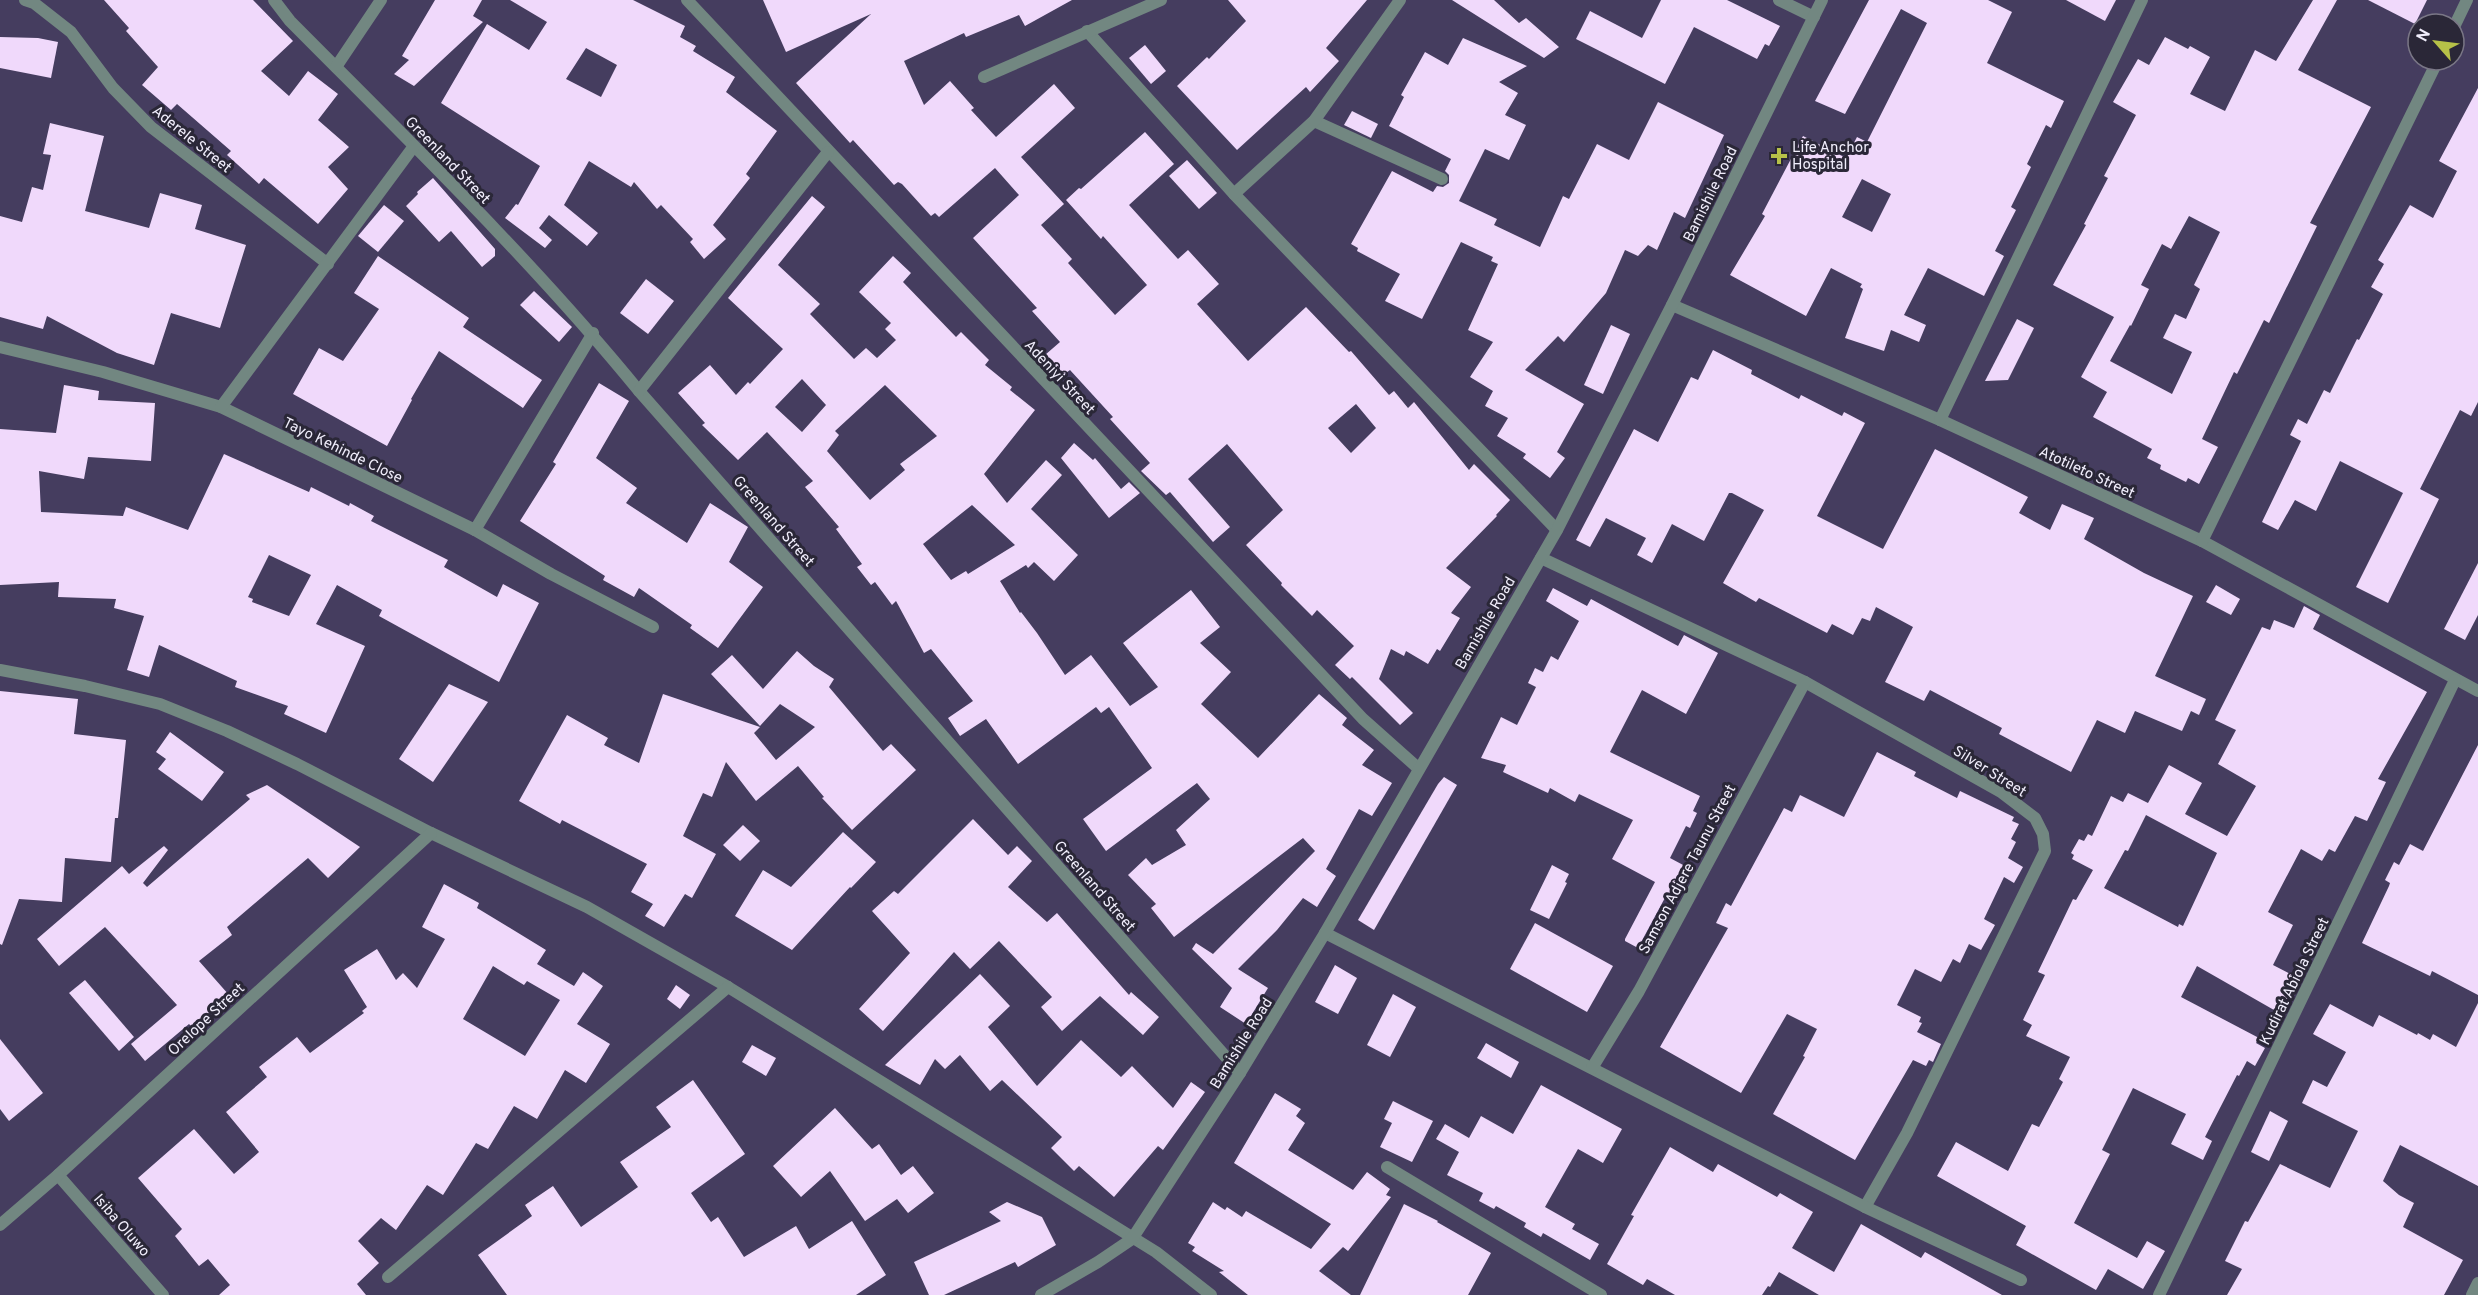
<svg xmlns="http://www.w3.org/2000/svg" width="2478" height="1295" viewBox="0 0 2478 1295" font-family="Overpass,sans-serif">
<rect width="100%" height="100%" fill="#453d5f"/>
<g fill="#f0d9fb" fill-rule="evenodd">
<path d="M104 0H253L293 41 261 71 289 96 308 71 338 94 318 120 349 147 328 167 348 189 318 224 264 178 259 184 227 155 231 151 177 104 171 110 142 85 158 67 126 31 129 28Z"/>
<path d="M435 0H482L473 16 483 22 414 86 394 74 409 60 402 56Z"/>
<path d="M510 0H633L685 26 680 37 696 46 693 51 735 77 726 92 777 131 746 174 750 178 713 225 726 239 704 259 690 242 693 239 661 205 657 209 634 182 631 187 589 161 564 205 598 233 587 246 549 215 539 228 552 240 545 248 505 218 516 204 518 205 540 166 441 103 487 24 529 50 547 22ZM586 48 617 65 601 97 566 79Z"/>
<path d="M763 0H1072L1025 26 1019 15 966 37 964 33 904 61 924 105 950 81 974 108 971 110 996 137 1054 84 1075 108 1021 157 1064 204 1041 225 1072 259 1068 263 1115 315 1147 285 1103 236 1101 239 1066 200 1079 188 1081 189 1145 132 1174 164 1129 205 1178 259 1188 250 1219 284 1197 304 1248 361 1306 307 1349 352 1351 351 1389 395 1394 391 1408 408 1414 402 1469 470 1474 464 1510 500 1496 515 1497 516 1446 568 1471 587 1451 613 1460 618 1440 651 1437 649 1428 664 1406 651 1404 656 1391 649 1379 679 1413 713 1400 725 1352 677 1350 679 1335 665 1354 646 1317 610 1312 616 1281 585 1282 583 1246 545 1283 510 1227 444 1188 479 1230 527 1213 542 1170 492 1166 495 1141 471 1150 463 1110 419 1113 417 1070 370 1063 375 1045 355 1060 342 1032 311 1037 308 973 238 1019 195 995 168 939 217 935 213 931 216 902 184 898 182 894 185 853 140 850 143 796 83 871 14 786 52ZM1356 404 1376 428 1351 453 1328 428Z"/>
<path d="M1228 0H1367L1326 48 1339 61 1310 92 1306 87 1237 150 1177 86 1207 57 1209 59 1246 21Z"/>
<path d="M1452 0H1494L1519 23 1526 18 1559 47 1544 58Z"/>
<path d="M1661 0H1727L1780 26 1769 46 1765 44 1757 59 1694 27 1665 84 1576 39 1590 11 1642 38Z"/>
<path d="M1869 0H1988L2012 12 1987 63 2064 101 2051 128 2046 125 2027 164 2031 167 2011 207 2016 210 1995 251 2004 256 1984 296 1928 268 1904 315 1926 325 1919 342 1891 330 1884 351 1845 338 1863 289 1860 287 1862 284 1831 268 1806 316 1730 275 1765 216 1762 214 1803 136 1846 158 1857 137 1867 142 1927 23 1901 9 1845 114 1815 101ZM1862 179 1891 194 1872 232 1842 217Z"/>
<path d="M2066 0H2116L2105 21Z"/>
<path d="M2313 0H2337L2298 70 2371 107 2310 223 2317 226 2269 323 2264 320 2237 374 2234 372 2202 439 2218 447 2199 484 2188 478 2186 482 2160 469 2161 465 2147 458 2152 449 2093 417 2107 392 2081 377 2114 317 2053 285 2086 225 2084 224 2108 178 2104 176 2136 115 2113 102 2138 59 2149 65 2165 37 2188 49 2190 46 2210 57 2190 94 2225 111 2255 50 2276 61ZM2189 216 2220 232 2194 285 2200 289 2186 319 2175 314 2163 338 2192 352 2172 394 2110 361 2130 325 2131 326 2149 289 2141 285 2162 244 2171 249Z"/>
<path d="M2368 0H2427L2415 24Z"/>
<path d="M0 37 38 38 58 42 51 78 0 68Z"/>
<path d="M1463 38 1527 66 1499 82 1518 93 1505 115 1526 125 1509 160 1485 149 1459 201 1497 219 1494 225 1540 247 1563 196 1569 199 1597 144 1629 160 1658 102 1724 135 1685 218 1674 212 1657 250 1648 245 1638 256 1625 250 1606 293 1564 342 1558 336 1525 370 1584 404 1557 452 1565 458 1550 478 1523 458 1526 454 1497 436 1508 418 1485 406 1493 391 1470 377 1493 342 1468 330 1498 264 1491 261 1493 257 1461 242 1422 319 1385 301 1400 274 1357 251 1358 248 1351 244 1392 171 1433 192 1437 186 1443 187 1449 183V175L1445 171 1451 159 1389 126 1404 97 1401 95 1425 52 1448 65Z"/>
<path d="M1145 45 1166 71 1151 84 1129 58Z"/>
<path d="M2478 88V402L2471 416 2460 410 2420 489 2439 499 2388 603 2356 587 2403 493 2340 461 2316 511 2295 500 2278 530 2262 522 2301 441 2290 435 2298 419 2307 424 2324 390 2330 393 2357 339 2359 340 2383 294 2371 287 2384 264 2378 260 2410 205 2433 218 2457 171 2439 161Z"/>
<path d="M1352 111 1378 124 1371 138 1344 125Z"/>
<path d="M50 123 104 136 85 211 149 228 160 193 202 205 195 229 246 245 220 328 171 313 154 365 117 353 47 316 43 329 0 317V216L22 222 32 187 43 190 51 155 43 154Z"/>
<path d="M1187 160 1217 193 1199 209 1169 176Z"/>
<path d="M433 178 495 249V256L482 267 451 231 439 242 406 206 418 194 417 192Z"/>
<path d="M812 196 825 207 778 265 820 304 810 314 854 359 866 348 877 358 896 340 885 329 891 323 859 292 893 256 911 273 903 282 956 337 961 332 989 360 985 365 1012 387 1010 390 1035 410 984 474 1007 503 1046 460 1062 475 1031 509 1078 555 1054 581 1034 562 1028 568 1026 565 1000 581 1020 613 1021 612 1037 633 1065 675 1091 655 1130 706 1158 687 1123 643 1191 590 1220 627 1200 643 1231 672 1201 704 1258 758 1319 694 1347 718 1342 725 1374 750 1362 765 1392 783 1372 816 1359 809 1326 869 1336 876 1317 907 1303 898 1277 930 1238 969 1268 988 1246 1024 1220 1007 1232 988 1192 949 1196 943 1213 954 1315 851 1303 838 1174 937 1151 908 1156 904 1128 875 1146 858 1152 865 1186 845 1176 830 1210 799 1197 783 1106 851 1083 819 1152 768 1109 707 1101 713 1096 707 1018 764 986 719 960 736 948 718 973 701 931 649 924 653 896 601 892 605 875 582 871 585 857 567 862 564 836 529 839 527 805 487 813 481 767 432 738 460 702 425 705 423 678 393 710 365 736 395 748 382 750 384 783 349 728 298ZM802 379 826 405 802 432 775 407ZM885 385 937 436 900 464 905 470 870 500 827 451 839 435 835 431ZM972 505 1015 545 968 574 966 571 951 580 923 544Z"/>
<path d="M384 205 404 221 378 252 358 236Z"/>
<path d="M378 256 469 318 463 327 542 380 523 408 439 351 411 399 412 400 387 446 293 394 319 348 343 361 379 309 354 293Z"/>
<path d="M646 279 674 301 648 334 620 313Z"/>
<path d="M534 291 572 327 559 342 520 305Z"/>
<path d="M2017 319 2034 328 2008 380 1985 381Z"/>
<path d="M1611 325 1630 334 1603 394 1584 385Z"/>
<path d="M1713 350 1752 370 1751 374 1799 399 1801 395 1842 416 1844 412 1865 423 1817 516 1883 549 1935 449 2028 497 2019 513 2050 530 2062 504 2094 518 2084 539 2144 573 2193 596 2155 676 2206 699 2199 715 2191 711 2182 731 2135 711 2125 733 2097 720 2071 772 1999 734 2002 728 1930 690 1924 701 1885 682 1913 627 1876 607 1870 621 1862 618 1853 635 1832 624 1827 633 1759 598 1756 602 1723 583 1764 510 1732 493H1729L1704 541 1672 524 1652 563 1637 555 1646 538 1606 518 1590 547 1576 540 1634 429 1658 442 1691 377 1698 380Z"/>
<path d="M599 383 629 401 596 458 637 488 626 503 687 543 710 503 748 527 729 562 763 587 718 648 690 628 692 625 639 588 634 597 603 580 605 576 520 521 556 464 553 462Z"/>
<path d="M64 385 99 391 98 400 155 403 151 461 88 457 84 479 39 471 41 512 123 516 126 507 188 530 224 454 309 492 311 487 349 506 350 503 374 516 371 521 448 560 444 567 497 597 503 584 539 603 499 682 379 616 382 610 337 585 316 624 365 646 326 733 284 714 288 706 235 687 237 681 159 645 149 677 127 670 144 616 114 608 116 599 58 597 59 582 0 585V429L56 433ZM269 555 311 575 289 616 252 602 253 599 248 597Z"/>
<path d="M1074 443 1093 460 1095 458 1121 489 1129 482 1140 493 1109 518 1061 458Z"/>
<path d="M2478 563V615L2465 640 2444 629Z"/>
<path d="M2216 585 2240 599 2231 615 2206 602Z"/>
<path d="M1553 588 1587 606 1591 599 1678 646 1684 635 1718 653 1686 714 1642 690 1610 752 1700 796 1693 811 1697 813 1690 828 1686 826 1670 858 1685 866 1670 896 1667 894 1638 948 1625 941V939L1655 882 1612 859 1633 820 1579 794 1575 802 1550 788 1548 793 1503 772 1506 765 1481 758 1501 717 1517 725 1536 687 1528 683 1535 668 1543 672 1551 656 1558 660 1579 621 1546 601Z"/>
<path d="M2304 606 2320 615 2313 629 2427 692 2378 779 2386 782 2367 821 2355 816 2335 852 2329 849 2322 861 2301 849 2268 912 2293 925 2273 965 2300 979 2281 1014 2197 966 2181 997 2259 1038 2256 1043 2265 1048 2255 1066 2247 1061 2239 1076 2237 1075 2205 1137 2212 1141 2203 1160 2171 1144 2186 1114 2133 1088 2102 1150 2110 1154 2074 1223 2137 1258 2147 1241 2165 1251 2143 1289 2108 1269 2096 1290 2016 1245 2026 1226 1937 1176 1956 1142 2008 1171 2032 1124 2039 1127 2063 1082 2059 1079 2070 1057 2026 1036 2032 1025 2023 1020 2045 975 2038 972 2073 899 2076 900 2093 870 2072 859 2074 855 2071 853 2079 839 2084 841 2088 834 2092 836 2111 796 2123 802 2128 793 2148 803 2169 765 2202 783 2185 814 2227 836 2256 786 2218 764 2236 730 2215 720 2262 627 2270 630 2274 620 2294 628ZM2146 815 2217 853 2183 926 2179 924 2178 927 2104 888 2125 850 2128 851Z"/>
<path d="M797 651 814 666 834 679 829 687 883 751 891 744 916 770 852 830 822 798 824 797 798 766 756 801 726 762 712 797 703 793 683 836 716 854 692 898 685 894 664 927 645 916 653 904 631 892 647 864 562 820 560 824 519 801 567 715 608 738 604 745 639 763 663 694 760 727 754 733 776 760 815 727 780 704 760 726 711 674 732 655 763 689Z"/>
<path d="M449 684 488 702 433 782 399 759Z"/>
<path d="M0 691 78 699 74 734 126 740 118 818H115L111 862 65 858 62 902 19 899 2 945 0 944Z"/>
<path d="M170 732 224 772 202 801 158 769 166 759 156 752Z"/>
<path d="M2478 745V995L2432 971 2430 976 2362 943 2389 886 2390 883 2385 880 2394 862 2399 865 2410 844 2423 851Z"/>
<path d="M1877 752 1916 772 1914 776 1957 798 1960 791 2014 817 2012 821 2019 824 2011 839 2016 842 2008 858 2023 867 2014 883 2004 877 1984 919 1995 925 1981 950 1969 944 1960 963 1953 959 1941 982 1915 969 1897 1005 1921 1017 1919 1022 1922 1023 1917 1032 1941 1044 1933 1062 1929 1060 1926 1066 1913 1060 1855 1160 1773 1114 1805 1057 1803 1056 1817 1029 1787 1014 1741 1093 1660 1047 1728 928 1716 923 1726 903 1731 906 1784 808 1792 812 1800 795 1844 817Z"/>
<path d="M1444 777 1457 785 1374 930 1358 920 1438 784Z"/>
<path d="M267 785 360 847 328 878 308 858 227 927 232 935 199 961 229 995 193 1028 189 1024 145 1061 131 1044 177 1005 105 927 59 966 37 939 122 866 129 874 164 846 168 850 143 883 147 887 250 799 246 795Z"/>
<path d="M973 819 1008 855 1017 846 1032 861 1008 887 1047 922 1057 913 1129 995 1131 992 1159 1017 1143 1035 1100 996 1062 1031 1041 1007 1052 997 999 941 970 969 954 952 883 1031 859 1009 910 953 872 911 894 891 898 894Z"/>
<path d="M743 825 760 841 740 861 723 845Z"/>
<path d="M843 832 876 862 851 888 850 887 792 950 735 916 763 870 791 887Z"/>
<path d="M1552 865 1569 874 1565 882 1567 883 1549 919 1530 910Z"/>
<path d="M444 884 479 903 477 908 546 950 537 964 574 986 583 972 603 986 577 1024 610 1044 586 1083 565 1070 537 1119 514 1106 488 1149 476 1143 443 1195 427 1185 396 1230 381 1218 358 1241 379 1263 357 1284 366 1295H219L230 1285 208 1259 199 1266 175 1236 182 1229 138 1178 194 1129 234 1174 259 1152 226 1112 267 1077 259 1067 297 1037 310 1053 364 1013 362 1011 367 1007 344 970 377 949 396 980 403 973 417 988 445 939 422 927ZM493 966 524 985 527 981 560 1000 525 1056 463 1019Z"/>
<path d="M1535 923 1613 966 1587 1012 1510 969Z"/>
<path d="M1335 965 1357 978 1338 1014 1315 1002Z"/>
<path d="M980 974 1010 1006 988 1027 1037 1086 1081 1040 1121 1077 1132 1066 1173 1108 1191 1082 1205 1092 1163 1150 1158 1146 1114 1197 1079 1166 1074 1171 1051 1148 1062 1137 1002 1080 990 1091 960 1055 945 1069 935 1059 920 1085 885 1065Z"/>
<path d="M85 980 134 1037 119 1051 69 993Z"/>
<path d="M676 985 690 995 680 1009 667 999Z"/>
<path d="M1393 994 1416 1007 1390 1057 1367 1045Z"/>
<path d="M2478 1003V1186L2400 1145 2383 1181 2399 1195 2414 1203 2403 1227 2463 1260 2444 1295H2227L2242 1269 2225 1261 2245 1221 2248 1222 2280 1164 2330 1188 2358 1131 2302 1103 2313 1080 2327 1087 2346 1052 2313 1034 2330 1004 2373 1027 2379 1015 2417 1035 2418 1033 2430 1040 2433 1034 2456 1047Z"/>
<path d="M0 1039 43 1093 9 1121 0 1109Z"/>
<path d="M1486 1043 1519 1062 1511 1078 1477 1058Z"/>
<path d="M752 1045 776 1058 766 1076 742 1062Z"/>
<path d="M693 1080 745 1154 691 1193 711 1222 718 1217 744 1257 796 1226 809 1249 852 1221 886 1275 856 1295H507L478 1255 532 1216 525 1205 553 1186 581 1227 638 1187 620 1162 671 1127 656 1107Z"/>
<path d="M1541 1085 1622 1129 1603 1163 1578 1149 1545 1207 1575 1224 1572 1229 1599 1244 1590 1260 1543 1233 1541 1237 1524 1227 1526 1223 1496 1206 1494 1209 1479 1201 1483 1193 1447 1175 1459 1152 1436 1139 1445 1124 1469 1138 1481 1116 1513 1134Z"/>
<path d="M1275 1093 1301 1109 1296 1116 1305 1123 1288 1150 1353 1190 1367 1172 1390 1189 1386 1195 1391 1197 1348 1251 1343 1247 1319 1271 1351 1295H1248L1219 1272 1224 1271 1192 1251 1195 1247 1188 1243 1213 1202 1225 1210 1227 1207 1242 1217 1246 1211 1311 1249 1331 1224 1234 1163Z"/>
<path d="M1393 1101 1433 1121 1412 1162 1380 1147 1392 1123 1384 1119Z"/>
<path d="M835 1108 872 1149 879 1144 901 1175 913 1166 934 1193 908 1213 897 1199 865 1221 830 1171 801 1197 773 1166Z"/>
<path d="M2270 1111 2288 1121 2269 1161 2251 1152Z"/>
<path d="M1670 1147 1713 1172 1718 1164 1777 1197 1780 1193 1813 1212 1792 1248 1834 1272 1861 1224 1921 1258 1925 1252 2002 1295H1819L1779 1272 1770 1287 1768 1286 1762 1295H1675L1647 1279 1643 1285 1607 1264 1634 1216 1631 1215Z"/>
<path d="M1007 1202 1042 1217 1056 1245 1018 1267 1015 1262 944 1295H929L914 1262 1001 1221 989 1212Z"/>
<path d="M1404 1204 1438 1221 1437 1222 1491 1253 1468 1295H1360Z"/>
</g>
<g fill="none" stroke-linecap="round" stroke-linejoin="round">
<g stroke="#728781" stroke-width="12">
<path d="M25 0 34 3 71 32 113 88 151 127 328 264"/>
<path d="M274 0 290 21C409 141 532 260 639 391L1240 1073"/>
<path d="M687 0 1363 719 1418 768"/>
<path d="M1779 0 1814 17"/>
<path d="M2454 27 2467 0"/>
<path d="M1087 31 1234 194 1557 530"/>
<path d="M336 67 381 0"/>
<path d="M984 77 1161 0"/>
<path d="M1314 121 1442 179"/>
<path d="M1234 194 1314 121 1400 0"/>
<path d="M1672 305 1940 420 2202 541 2478 691"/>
<path d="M0 347 103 372 221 407 475 530 551 574 653 627"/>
<path d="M639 391 828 152"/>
<path d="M221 407 414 146"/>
<path d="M1940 420 2142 0"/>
<path d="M475 530 593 333"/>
<path d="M2202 541 2438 60"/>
<path d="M1541 558 1805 682 2001 792 2035 818 2043 834 2045 851 1907 1133 1865 1207"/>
<path d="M0 670 85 686 160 704 227 731 297 764 431 833 587 907 728 987 1156 1252 1211 1295"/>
<path d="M1325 933 1865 1207 2021 1280"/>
<path d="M1592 1068 1639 991 1805 682"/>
<path d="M1387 1167 1601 1295"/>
<path d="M58 1175 163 1295"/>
<path d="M0 1225 58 1175 431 833"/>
<path d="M388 1277 728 987"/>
<path d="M1041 1295 1098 1262 1132 1239 1240 1073 1325 933 1557 530 1672 305 1822 0"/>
<path d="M2159 1295 2455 680"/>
<path d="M2472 1295 2478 1283"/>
</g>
</g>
<path fill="#b6c148" stroke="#2a2737" stroke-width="2" d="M1776 147h6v6h6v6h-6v6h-6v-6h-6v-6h6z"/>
<g text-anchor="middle" stroke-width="6" stroke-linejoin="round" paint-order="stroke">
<g font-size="15" fill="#f1eefc" stroke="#2a2737">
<text transform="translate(192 139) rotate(39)" y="5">Aderele Street</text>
<text transform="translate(448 160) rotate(46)" y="5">Greenland Street</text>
<text transform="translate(1710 194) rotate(-64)" y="5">Bamishile Road</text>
<text transform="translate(1060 377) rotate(47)" y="5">Adeniyi Street</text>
<text transform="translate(343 450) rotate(26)" y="5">Tayo Kehinde Close</text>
<text transform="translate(2087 472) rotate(25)" y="5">Atotileto Street</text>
<text transform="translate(774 521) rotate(49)" y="5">Greenland Street</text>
<text transform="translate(1485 623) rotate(-60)" y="5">Bamishile Road</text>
<text transform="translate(1990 771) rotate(32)" y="5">Silver Street</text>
<text transform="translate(1687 869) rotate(-62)" y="5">Samson Adjere Taunu Street</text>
<text transform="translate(1095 886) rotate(49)" y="5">Greenland Street</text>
<text transform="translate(2294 981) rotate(-64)" y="5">Kudirat Abiola Street</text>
<text transform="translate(206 1019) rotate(-43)" y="5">Orelope Street</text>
<text transform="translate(1241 1043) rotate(-58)" y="5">Bamishile Road</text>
<text transform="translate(122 1225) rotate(49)" y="5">Isiba Oluwo</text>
</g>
<g font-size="15" fill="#f1eefc" stroke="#2a2737" text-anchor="start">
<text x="1792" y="152">Life Anchor<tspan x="1792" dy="17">Hospital</tspan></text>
</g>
</g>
<g transform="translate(2436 42) rotate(298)"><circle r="28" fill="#2a2737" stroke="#7a7786" stroke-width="1.5"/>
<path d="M0-4.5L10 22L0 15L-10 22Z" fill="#b6c148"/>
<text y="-9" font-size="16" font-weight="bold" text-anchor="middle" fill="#f1eefc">N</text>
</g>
</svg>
